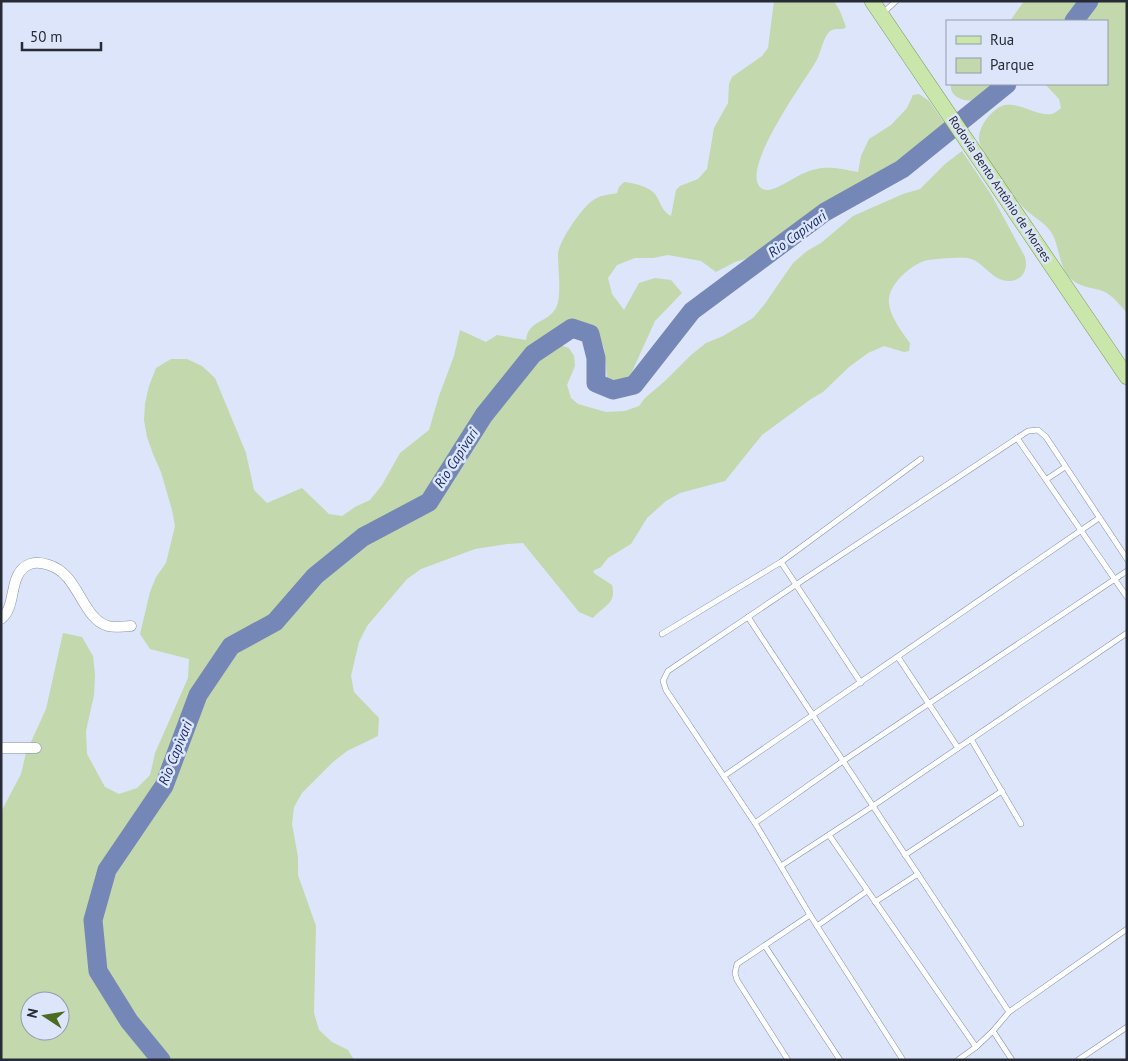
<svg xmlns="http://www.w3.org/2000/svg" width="1128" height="1061" viewBox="0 0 1128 1061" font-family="'PT Sans',sans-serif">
<rect width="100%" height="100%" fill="#dce5fa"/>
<g fill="#c3d8ad" fill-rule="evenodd">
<path d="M774 1H834L840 11 846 27 843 29C839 29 833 28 829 32 822 40 821 54 815 63 804 82 739 170 761 188 770 196 792 178 802 174 823 164 836 168 858 172L861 156 869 139 891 125 907 108 913 95 919 94 929 101 951 132 920 150 882 182 851 197 820 204 808 217 782 239 752 257 735 262 716 272 701 261 668 255 653 258H635L617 265 608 278 612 294 624 310 639 283 655 278 671 280 682 293 655 321 625 387 618 388 611 386 607 377 604 348 597 330C583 326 572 335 561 342L560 345 569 348 574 356 575 366 567 385 571 398 578 404 606 412 625 411 639 406 645 398 665 381 691 355 706 343 723 336 753 318 764 305 793 263 807 251 821 243 853 216 903 194 920 189 945 164 962 151 992 196 1025 257C1028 268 1024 280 1010 281 991 282 984 260 967 258 960 257 930 259 924 261 910 266 891 283 889 298 887 313 902 332 910 343L909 351 904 352 884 346 868 353 849 367 823 392 811 399 762 435 725 481 680 493 666 501 647 518 631 544 608 558 601 567 593 571 595 574 612 585C617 604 603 606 593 618L579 612 523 543 507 544 475 549 421 569 407 579 367 626 359 642 351 676 354 692 379 718 378 736 347 751 333 762 302 793 294 807 292 824 298 857V875L316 926 314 1013 319 1030 332 1042 348 1050 354 1060H1V812L21 774 26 753 46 709 63 633 82 637 93 656 95 675 94 695 86 731 87 754 105 787 119 794 137 788 150 775 155 753 188 678 189 659 150 649 140 634 150 592 156 577 166 563 175 526 172 510 161 472 153 454 147 437 144 420 145 404 149 386 156 368 171 359H187L202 366 215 378 246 453 254 490 267 503 302 488 329 514 342 516 355 507 370 500 382 485 400 453 429 430 439 396 454 356 460 330 486 342 497 335 526 340C528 320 548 323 556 308 562 296 558 269 558 255 558 242 581 209 592 201 599 195 609 195 617 193L619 187 624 182C634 183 648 186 655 194 661 202 661 211 671 216L676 190 680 186 698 179 707 169 714 128 728 103 729 84 732 77 762 56 768 48ZM30 1001H60V1031H30Z"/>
<path d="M1024 1H1127V313C1120 305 1114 297 1105 292 1093 287 1080 288 1070 278 1058 265 1060 246 1051 232 1045 222 1031 216 1023 207 1012 195 978 153 979 137 980 127 986 118 994 111 1012 94 1032 117 1052 114 1055 113 1058 110 1061 108L1059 99 1045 84H1107V21H1010Z"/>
<path d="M951 84H1004C997 88 988 97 980 99 968 103 949 99 951 84Z"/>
</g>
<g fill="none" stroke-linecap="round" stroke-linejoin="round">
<g stroke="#7487b6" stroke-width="19">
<path d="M1074 21 1089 1"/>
<path d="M161 1060 129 1021 98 971 93 920 107 870 164 786 198 695 231 646 275 622 315 576 363 537 429 502 484 415 533 354 572 328 590 334 596 358V383L613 390 634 385 692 311 825 212 902 169 1007 84"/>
</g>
<defs>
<g id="service">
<path d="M882 14 896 1"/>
<path d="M1017 438 1127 597"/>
<path d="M1047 479 1065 467"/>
<path d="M781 562 861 683"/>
<path d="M748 617 1009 1012"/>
<path d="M662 634 781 562 921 459"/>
<path d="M898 657 958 748"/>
<path d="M971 739 1021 824"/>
<path d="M724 776 1099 518"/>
<path d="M755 823 843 761 1127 571"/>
<path d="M829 835 976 1047"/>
<path d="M905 855 1002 791"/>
<path d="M781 866 873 806 1127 633"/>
<path d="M875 902 918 874"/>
<path d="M817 926 867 891"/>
<path d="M765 946 840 1060"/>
<path d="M788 1060 737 980 735 973 737 964 810 915"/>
<path d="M903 1060 810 915 755 823 666 690 663 681 668 671 797 584 1028 431 1038 430 1046 437 1127 559"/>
<path d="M958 1060 976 1047 993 1031"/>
<path d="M1012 1060 993 1031 1009 1012 1127 929"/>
<path d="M1078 1060 1127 1027"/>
</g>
<g id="minor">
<path d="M1 619C18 606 7 573 30 564 35 562 43 563 49 565 79 574 82 619 108 626 115 628 124 626 131 626"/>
<path d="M1 748H36"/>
</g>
<path id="primary" d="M872 1 1127 377"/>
</defs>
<use href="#service" stroke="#8590a8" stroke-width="6"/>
<use href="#minor" stroke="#8590a8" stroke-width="11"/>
<use href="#primary" stroke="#7b9a5c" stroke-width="16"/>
<use href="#service" stroke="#fff" stroke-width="5"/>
<use href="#minor" stroke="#fff" stroke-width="10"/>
<use href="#primary" stroke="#cbe6aa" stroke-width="15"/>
</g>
<g text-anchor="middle" stroke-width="5" stroke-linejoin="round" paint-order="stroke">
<g font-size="12" fill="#272b35" stroke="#dce5fa">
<text transform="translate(1000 189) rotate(56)" y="4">Rodovia Bento Antônio de Moraes</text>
</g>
<g font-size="14" font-style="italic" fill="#1b2d67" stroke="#dce5fa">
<text transform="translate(797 234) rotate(-36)" y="5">Rio Capivari</text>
<text transform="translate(456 458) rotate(-57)" y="5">Rio Capivari</text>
<text transform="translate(175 753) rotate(-68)" y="5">Rio Capivari</text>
</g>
</g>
<rect width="1128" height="1061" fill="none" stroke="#272b35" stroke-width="5"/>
<rect x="946" y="20" width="162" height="65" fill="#dce5fa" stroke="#949bab"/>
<rect x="956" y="36" width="25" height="8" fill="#cbe6aa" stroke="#949bab"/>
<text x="990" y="45" font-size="15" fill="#272b35">Rua</text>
<rect x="956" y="58" width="25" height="15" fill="#c3d8ad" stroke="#949bab"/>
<text x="990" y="70" font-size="15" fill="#272b35">Parque</text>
<g transform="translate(45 1016) rotate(282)"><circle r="24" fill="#dce5fa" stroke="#949bab"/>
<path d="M0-4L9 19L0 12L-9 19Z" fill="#4d6c22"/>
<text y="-8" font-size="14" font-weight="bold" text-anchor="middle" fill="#272b35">N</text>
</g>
<path d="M22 42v8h79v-8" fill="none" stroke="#272b35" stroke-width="2.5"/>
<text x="30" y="42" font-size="15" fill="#272b35" stroke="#dce5fa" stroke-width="4" paint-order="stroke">50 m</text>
</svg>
